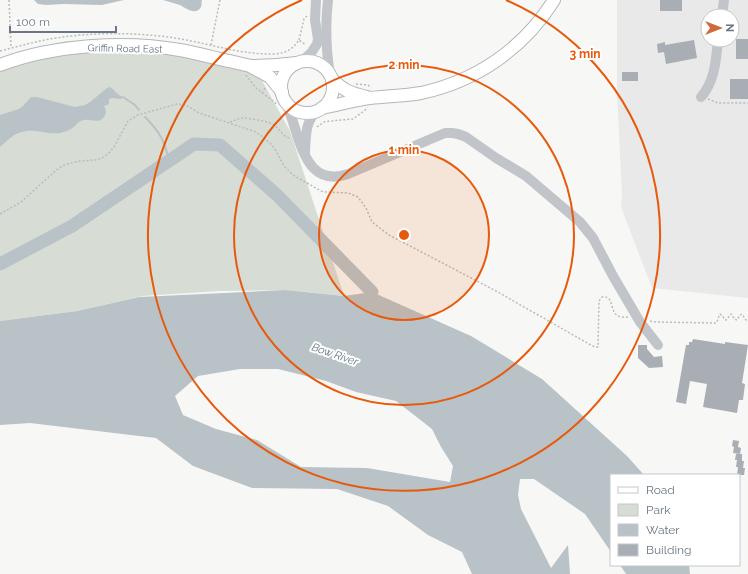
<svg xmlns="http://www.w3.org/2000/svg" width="748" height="574" viewBox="0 0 748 574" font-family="Raleway,sans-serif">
<rect width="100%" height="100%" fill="#f7f8f5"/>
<path fill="#e8e9e8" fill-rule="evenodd" d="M617 0H748V298L652 288 621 207 622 194 617 93ZM708 16H732V40H708Z"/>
<path fill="#d7dcd5" d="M133 46 256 70 290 131 344 296 285 290 220 291 142 296 77 311 0 321V65L13 60Z"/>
<g fill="#b9c2c7" fill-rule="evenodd">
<path d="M34 0H124L102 5 63 4 46 5 38 4Z"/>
<path d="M163 0H202C201 2 202 5 201 7 196 16 185 8 180 5 174 3 169 2 163 0Z"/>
<path d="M110 87C115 90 117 95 123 97L121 99 112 98 109 99V104L104 106C106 110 107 113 104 117 99 124 91 119 84 120 78 121 76 126 71 129 68 131 63 132 60 133 47 135 35 128 22 132 13 134 7 141 0 147V115L19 109 23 106 31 97H37L75 107 85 105 90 102 107 88Z"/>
<path d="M285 290 344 296 372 292 471 336 542 379 627 456 644 475H611V552L585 514 534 479H520L518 495 521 509 551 568 568 545 570 574H472L462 552 428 535 388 506 337 489 252 488 193 466 156 438 30 423 0 425V321L77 311 139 297ZM240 369H278L326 381 356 392 396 401 432 429 441 447 453 466 450 482 367 468 301 467 257 440 216 429 183 415 175 396 198 376Z"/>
<path d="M620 565H689L690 574H626Z"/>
</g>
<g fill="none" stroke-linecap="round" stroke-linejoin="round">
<g stroke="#b9c2c7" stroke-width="2">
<path d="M123 97 135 105 139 110"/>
<path d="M145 117C159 131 165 141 169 161"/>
</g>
<path stroke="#b9c2c7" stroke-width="13" d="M0 264 72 226 194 144 220 145 277 195 372 292"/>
</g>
<g fill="#a8aeb4">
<rect x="660" y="0" width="22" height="11"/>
<rect x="736" y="39" width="12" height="20"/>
<path d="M694 40 697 58 666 64 664 52 658 53 657 44 665 42V45Z"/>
<rect x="622" y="72" width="16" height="9"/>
<rect x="730" y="79" width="18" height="20"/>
<path d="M693 339 725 344V342L748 345 742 383 745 384 743 400H739L737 413 703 407 707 384 690 381 686 404 676 402 686 345H689V342H692Z"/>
<path d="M638 345H647V349L654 357 662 356 663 367 649 368 638 358Z"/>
<path d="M733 440 739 441 738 447 741 448 740 454 733 453 734 447 732 446Z"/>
<path d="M736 454H742V461H744L743 468H745L744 475H737L738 467H736L737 460H735Z"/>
</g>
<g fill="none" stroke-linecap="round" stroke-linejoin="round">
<defs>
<g id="major">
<circle cx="307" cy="87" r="26"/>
<path d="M0 65C52 45 125 40 180 50 196 53 212 57 228 61 236 62 244 65 252 66 267 66 282 65 297 63"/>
<path d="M250 66 270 77 282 92"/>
<path d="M332 79C344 91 350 93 367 97"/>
<path d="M322 108C338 105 354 100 370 98 387 96 404 96 421 93 477 81 524 48 554 0"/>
</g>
</defs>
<use href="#major" stroke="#b3b6ba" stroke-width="14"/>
<g stroke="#b9bcbe" stroke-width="1.5" stroke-dasharray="2 2" stroke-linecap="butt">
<path d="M9 0 11 48"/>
<path d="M299 40 304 19 307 16"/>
<path d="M211 45 220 0"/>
<path d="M0 51C17 47 33 42 50 39 91 32 134 32 175 38 208 43 240 55 274 54 286 53 292 50 299 40L306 45"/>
<path d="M246 75 256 88 278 105"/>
<path d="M356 84 368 85 371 88"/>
<path d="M262 93 266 86"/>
<path d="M708 99 718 103H748"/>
<path d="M230 122 241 118H244C252 119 268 121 274 125 280 129 282 136 289 138"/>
<path d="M317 127 324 122 330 121 353 119 368 108"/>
<path d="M0 214 21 202 52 174 59 168 67 164 80 161 95 160 102 158 108 154 114 147 128 121 138 115 177 104 186 105 199 113 256 132 269 142 275 149 284 166 293 175 321 191 326 192 348 193 358 197 366 208 372 222 376 225 389 235 496 291 589 344 595 347H598L599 301 602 297C618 295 605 320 628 317"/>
<path d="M650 321 655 322 716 323 717 322 719 316 720 314 723 316 724 319 726 320 731 314 733 316 734 319 737 320 740 315 742 314 746 320H748"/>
</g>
<g stroke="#c1c4c8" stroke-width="10">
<path d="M328 0C325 26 326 50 330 75"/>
<path d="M722 16 724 0"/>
<path d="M301 62 311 53 317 44 318 39 315 20 316 0"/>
<path d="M701 97C715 81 716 60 718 40"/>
<path d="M286 102C290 113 294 124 297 135 305 160 316 185 348 174L445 133H452L458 134 466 137 496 158 526 176 580 222 593 238 613 276 640 322 658 345"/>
<path d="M305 152C306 136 305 125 315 112"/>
</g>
<use href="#major" stroke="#fff" stroke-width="12"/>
</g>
<circle cx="404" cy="235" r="85" fill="#e8590c" fill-opacity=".12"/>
<g fill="none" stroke="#e8590c" stroke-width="2">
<circle cx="404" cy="235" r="85"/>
<circle cx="404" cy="235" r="170"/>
<path d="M506 0A256 256 0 1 1 302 0"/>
</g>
<g text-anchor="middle" stroke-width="4" stroke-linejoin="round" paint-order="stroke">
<g font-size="10" fill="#6a7683" stroke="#fff">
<text transform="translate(125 48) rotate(1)" y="4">Griffin Road East</text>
</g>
<g font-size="11" font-style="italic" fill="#66767f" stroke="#fff">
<text transform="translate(335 354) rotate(19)" y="4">Bow River</text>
</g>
</g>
<circle cx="404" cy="235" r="6" fill="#e8590c" stroke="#fff" stroke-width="2"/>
<g font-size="12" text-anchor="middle" font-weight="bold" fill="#e8590c" stroke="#fff" stroke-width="4" stroke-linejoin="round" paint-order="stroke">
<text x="585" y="58">3 min</text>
<text x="404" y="69">2 min</text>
<text x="404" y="154">1 min</text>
</g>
<rect x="610" y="474" width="130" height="92" fill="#ffffff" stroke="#c3c8cd"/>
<rect x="618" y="487" width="20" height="6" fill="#ffffff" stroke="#c3c8cd"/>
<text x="646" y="494" font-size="12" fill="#6a7683">Road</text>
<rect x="618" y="504" width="20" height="12" fill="#d7dcd5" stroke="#c3c8cd"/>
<text x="646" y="514" font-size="12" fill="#6a7683">Park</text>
<rect x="618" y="524" width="20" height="12" fill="#b9c2c7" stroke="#c3c8cd"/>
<text x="646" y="534" font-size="12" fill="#6a7683">Water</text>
<rect x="618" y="544" width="20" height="12" fill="#a8aeb4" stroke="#c3c8cd"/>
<text x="646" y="554" font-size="12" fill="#6a7683">Building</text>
<g transform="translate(720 28) rotate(90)"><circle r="19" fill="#ffffff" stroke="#c3c8cd"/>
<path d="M0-3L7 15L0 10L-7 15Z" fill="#d16a3b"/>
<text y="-6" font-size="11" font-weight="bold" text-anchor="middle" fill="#6a7683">N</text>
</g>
<path d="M10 26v6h106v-6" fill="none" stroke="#6a7683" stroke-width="2"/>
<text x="16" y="26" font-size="12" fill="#6a7683" stroke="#ffffff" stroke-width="3" paint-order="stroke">100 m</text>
</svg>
